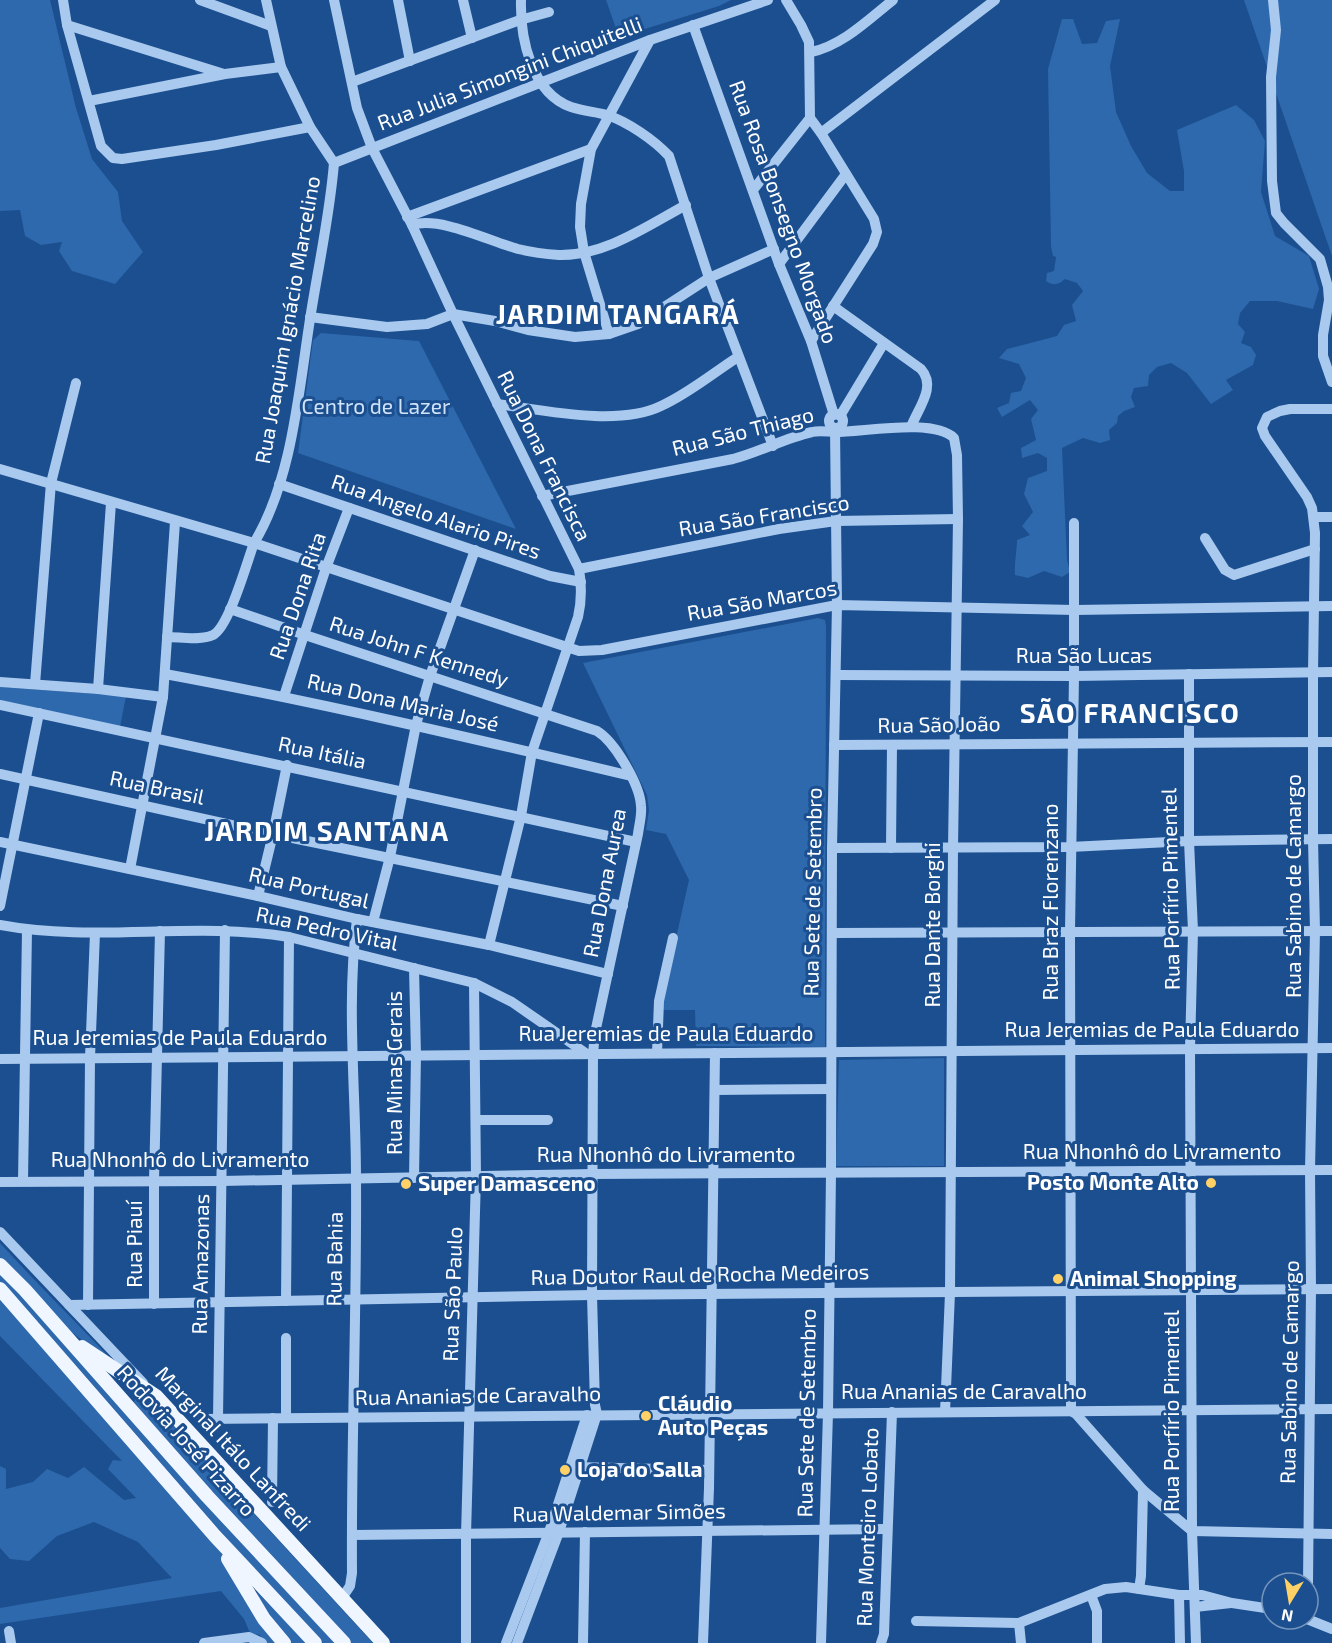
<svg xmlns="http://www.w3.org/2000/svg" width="1332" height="1643" viewBox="0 0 1332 1643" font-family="'Exo 2',sans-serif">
<rect width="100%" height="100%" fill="#1b4f8f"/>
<g fill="#2e69ad">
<path d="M0 0H50L76 108 92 159 118 192 122 221 143 252 115 284 72 271 59 251 62 242 41 245 25 236 20 210 0 211Z"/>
<path d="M606 0H731L719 6 619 37Z"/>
<path d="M1244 0H1332V256Z"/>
<path d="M1062 19H1073L1082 44 1097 43 1106 21 1120 19 1110 66 1116 112 1131 146 1147 173 1170 191H1184V171L1177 130 1236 105 1254 120 1265 141 1261 192 1275 236 1309 256 1319 289 1313 309 1277 301H1250L1240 313 1238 324 1245 332 1241 343 1251 347 1256 355 1253 365 1226 380 1233 390 1211 404 1187 373 1171 363 1157 367 1149 375 1148 386 1134 388 1131 397 1135 407 1124 411 1118 416 1117 423 1109 430 1110 440 1100 443 1083 438 1062 448 1067 560 1070 572 1062 577 1044 571 1028 578 1015 575C1014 562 1017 552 1017 540L1030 535 1022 526 1033 512 1024 494 1028 478 1047 471V458L1038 453 1022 458 1021 448 1036 440 1031 419 1038 410 1030 400 1002 417 997 408 1009 403 1011 393 1021 391 1026 378 1019 364 999 358 1007 349 1057 336 1064 325 1076 321 1072 305 1083 291 1077 283 1065 279C1058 285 1054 286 1046 281L1047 273 1054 271 1056 257 1053 256 1051 246 1048 69Z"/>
<path d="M321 333 419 341 516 529 298 453 313 340Z"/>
<path d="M818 618 825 620 826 626 825 1047 696 1046 695 1010H663L661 1005 689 880 666 834 646 830 649 810 647 795 583 663Z"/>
<path d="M0 687 126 696 120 727 0 700Z"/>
<path d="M944 1058V1166H836L839 1060Z"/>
<path d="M0 1243C40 1287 83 1329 124 1373L69 1330 0 1258Z"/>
<path d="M0 1272 83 1362 209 1507 335 1643H323L242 1556 86 1377 0 1283Z"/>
<path d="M0 1298 211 1536 264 1624 279 1643H265L260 1635 250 1633 244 1619 221 1591 0 1624V1608L172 1578 138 1542 94 1522 57 1536 29 1561 10 1559 0 1548V1466L6 1469V1489L33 1482 47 1469 68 1478 84 1467 124 1500 136 1498 108 1469 113 1460 122 1461 0 1336Z"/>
<path d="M138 1394 153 1404 373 1643H351L232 1515 142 1412 134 1402Z"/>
<path d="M257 1592 307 1643H289L262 1605Z"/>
</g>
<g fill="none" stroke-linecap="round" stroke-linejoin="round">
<g stroke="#a9c9ee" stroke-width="10">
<path d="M63 0 67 25 101 146 113 158 122 159 216 145 310 127"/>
<path d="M200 0 271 26"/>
<path d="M266 0 281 67 310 127 334 163"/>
<path d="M334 0 357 108 372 148 412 225 453 314 579 569C582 587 582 600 578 617L532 752 521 816 489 945"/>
<path d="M398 0 410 61"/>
<path d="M463 0 472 38"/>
<path d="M521 0C520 37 531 93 571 107 583 111 596 112 607 115 628 122 654 140 669 156L709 278 773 446"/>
<path d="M1273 0 1276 30 1271 77 1272 181 1276 213 1284 223 1320 259 1328 287 1329 300 1323 335V356L1332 382"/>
<path d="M67 25 224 74"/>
<path d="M693 25 779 264 811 341 834 415"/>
<path d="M811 52C842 46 869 19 893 0"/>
<path d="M352 82 520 20 549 12"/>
<path d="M89 101 225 74 281 67"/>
<path d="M810 118 821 133 874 219 877 232 873 244 811 341"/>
<path d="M821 133 995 0"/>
<path d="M334 163 650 40 768 0"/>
<path d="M753 190 810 118 809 42 801 25 786 0"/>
<path d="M407 217 591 149"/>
<path d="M412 225C440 216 489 241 518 249 531 252 545 254 559 255 605 256 647 226 686 205"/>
<path d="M779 264 846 174"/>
<path d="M833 306 921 369C937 387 918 408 911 427"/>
<path d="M310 317 387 327 427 324 453 314 495 321 528 330 575 337 609 334 638 324 709 278 774 249"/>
<path d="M609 334 584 252 580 227 581 204 591 149 650 40"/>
<path d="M497 404C543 410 618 427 661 406 688 394 713 373 738 357"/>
<circle cx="836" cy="421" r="7"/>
<path d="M840 416 884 343"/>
<path d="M0 469 254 543 579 651 602 650 837 605 1075 610 1332 606"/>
<path d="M279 484 550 576 581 582"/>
<path d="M542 496 733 459C760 452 785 438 812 432 820 430 828 432 835 432 865 432 933 418 954 438L957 455 958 519 953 848 950 1293 945 1412"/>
<path d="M1314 517H1332"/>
<path d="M1074 523V676L1070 931 1071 1411 1076 1414 1143 1490 1192 1531 1332 1534"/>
<path d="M1205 538 1225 570 1234 575 1315 549"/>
<path d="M579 569 779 529 836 521 958 519"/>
<path d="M230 609 305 635 597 731C615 742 640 785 641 806 642 816 639 825 638 834L595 1033 593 1054 592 1295 595 1405 597 1414 559 1532 517 1643"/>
<path d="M167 637C180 637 200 641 213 635 229 627 247 562 254 543 293 479 299 387 311 313 319 263 330 213 334 163"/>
<path d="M165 674C322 703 476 739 631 776"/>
<path d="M1189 674V841L1193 931 1190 1049 1192 1531 1196 1643"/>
<path d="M836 675 1074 676 1332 672"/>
<path d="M0 682 98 689 163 697"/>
<path d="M35 684 51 483 76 383"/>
<path d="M98 689 111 503"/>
<path d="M284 696 326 568 349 508"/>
<path d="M0 705 636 842"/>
<path d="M834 745 1332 742"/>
<path d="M0 774 273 834 623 906"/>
<path d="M0 842 258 896 357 919 489 945 608 974"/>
<path d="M832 848 1070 847 1189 841 1332 839"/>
<path d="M891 848 892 745"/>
<path d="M130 869 163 697 175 522"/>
<path d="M258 896 273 834 287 765"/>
<path d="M0 906 39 713"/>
<path d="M373 922 390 857 416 725 430 676 475 550"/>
<path d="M0 925C95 943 193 921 289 937L474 983 512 1002 587 1054"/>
<path d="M832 933 1332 931"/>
<path d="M414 968 416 1055 414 1178"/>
<path d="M657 1053 659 1001 673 938"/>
<path d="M0 1059 1332 1048"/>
<path d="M715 1090 831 1089"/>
<path d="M477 1120H548"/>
<path d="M23 1181 27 930"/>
<path d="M0 1182 222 1181 593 1174 1332 1170"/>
<path d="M0 1232 143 1383"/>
<path d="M286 1301 289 937"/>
<path d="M154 1304V1181L160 931"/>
<path d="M69 1305 592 1295 1332 1289"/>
<path d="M88 1305 90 1058 95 933"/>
<path d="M218 1418 225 930"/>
<path d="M286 1418V1338"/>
<path d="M201 1419 1332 1409"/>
<path d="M574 1467 709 1470"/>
<path d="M272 1502 273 1418"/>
<path d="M352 1535 886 1529"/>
<path d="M1308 1583 1311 1289 1310 1170 1315 931 1313 839V673L1315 533 1312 508 1307 497 1265 436 1262 428 1267 417 1280 411 1290 409H1332"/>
<path d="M1139 1589 1141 1576 1143 1490"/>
<path d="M1091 1595 1097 1611V1643"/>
<path d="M1179 1595 1180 1643"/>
<path d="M342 1598 350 1586 352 1573C351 1442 357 1310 356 1178 356 1092 346 1005 357 919"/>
<path d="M1195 1607 1231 1603"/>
<path d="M1307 1619 1332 1629"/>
<path d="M916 1621 1019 1623 1105 1589 1126 1587 1179 1595H1202L1232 1603 1272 1609"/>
<path d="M1019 1623 1021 1643"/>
<path d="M9 1631 11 1643"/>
<path d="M204 1643 249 1637 262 1643"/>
<path d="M466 1643V1535L476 1176 474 983"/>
<path d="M506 1643 549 1532 587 1415"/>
<path d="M583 1643 585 1532"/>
<path d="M703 1643 709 1488 715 1053"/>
<path d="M821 1643 828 1413 831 1173 832 848 837 605 835 428"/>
<path d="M881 1643 884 1634 892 1412"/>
</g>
<g stroke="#f0f6ff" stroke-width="14">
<path d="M0 1265 25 1290 207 1496 344 1643"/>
<path d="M0 1289 215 1536 315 1643"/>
<path d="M82 1347 156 1396 383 1643"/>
<path d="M228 1559 264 1619 284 1643"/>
</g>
</g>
<g fill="#ffd166" stroke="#1b4f8f" stroke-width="2">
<circle cx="1211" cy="1183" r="6"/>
<circle cx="406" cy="1184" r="6"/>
<circle cx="1058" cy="1279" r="6"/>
<circle cx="646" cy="1416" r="6"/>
<circle cx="565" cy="1470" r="6"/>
</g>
<g text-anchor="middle" stroke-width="6" stroke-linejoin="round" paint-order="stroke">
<g font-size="21" fill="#fff" stroke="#1b4f8f">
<text transform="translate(510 74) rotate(-21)" y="7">Rua Julia Simongini Chiquitelli</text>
<text transform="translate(783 212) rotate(70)" y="7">Rua Rosa Bonsegno Morgado</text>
<text transform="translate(288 320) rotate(-80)" y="7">Rua Joaquim Ignácio Marcelino</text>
<text transform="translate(743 432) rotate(-14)" y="7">Rua São Thiago</text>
<text transform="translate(544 456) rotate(64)" y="7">Rua Dona Francisca</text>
<text transform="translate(764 516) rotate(-9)" y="7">Rua São Francisco</text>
<text transform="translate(436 517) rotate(19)" y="7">Rua Angelo Alario Pires</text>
<text transform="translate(298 596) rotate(-71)" y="7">Rua Dona Rita</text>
<text transform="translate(762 601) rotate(-10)" y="7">Rua São Marcos</text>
<text transform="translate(419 652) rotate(18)" y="7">Rua John F Kennedy</text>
<text x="1084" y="663">Rua São Lucas</text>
<text transform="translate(403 703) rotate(13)" y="7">Rua Dona Maria José</text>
<text transform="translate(939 725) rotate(-1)" y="7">Rua São João</text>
<text transform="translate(322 753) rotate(12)" y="7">Rua Itália</text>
<text transform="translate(157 788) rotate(12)" y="7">Rua Brasil</text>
<text transform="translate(605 883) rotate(-79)" y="7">Rua Dona Aurea</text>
<text transform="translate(1294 886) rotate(-90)" y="7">Rua Sabino de Camargo</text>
<text transform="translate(309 888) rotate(13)" y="7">Rua Portugal</text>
<text transform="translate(1171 889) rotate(-91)" y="7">Rua Porfírio Pimentel</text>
<text transform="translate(813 892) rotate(-89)" y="7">Rua Sete de Setembro</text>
<text transform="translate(1051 902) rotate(-90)" y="7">Rua Braz Florenzano</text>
<text transform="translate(933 925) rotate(-90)" y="7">Rua Dante Borghi</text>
<text transform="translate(327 929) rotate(12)" y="7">Rua Pedro Vital</text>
<text x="1152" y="1037">Rua Jeremias de Paula Eduardo</text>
<text x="666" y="1041">Rua Jeremias de Paula Eduardo</text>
<text x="180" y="1045">Rua Jeremias de Paula Eduardo</text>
<text transform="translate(395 1073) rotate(-90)" y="7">Rua Minas Gerais</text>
<text x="1152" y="1159">Rua Nhonhô do Livramento</text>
<text x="666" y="1162">Rua Nhonhô do Livramento</text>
<text x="180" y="1167">Rua Nhonhô do Livramento</text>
<text transform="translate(135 1244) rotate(-90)" y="7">Rua Piauí</text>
<text transform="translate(335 1259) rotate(-89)" y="7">Rua Bahia</text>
<text transform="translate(201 1264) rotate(-89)" y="7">Rua Amazonas</text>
<text transform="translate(700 1275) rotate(-1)" y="7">Rua Doutor Raul de Rocha Medeiros</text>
<text transform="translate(453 1294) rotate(-88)" y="7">Rua São Paulo</text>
<text transform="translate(1290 1372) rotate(-89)" y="7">Rua Sabino de Camargo</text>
<text x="964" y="1399">Rua Ananias de Caravalho</text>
<text transform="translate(478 1396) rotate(-1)" y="7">Rua Ananias de Caravalho</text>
<text transform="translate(1172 1411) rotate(-90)" y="7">Rua Porfírio Pimentel</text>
<text transform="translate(807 1413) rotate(-89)" y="7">Rua Sete de Setembro</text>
<text transform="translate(186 1441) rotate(48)" y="7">Rodovia José Pizarro</text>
<text transform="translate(233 1449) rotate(47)" y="7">Marginal Itálo Lanfredi</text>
<text transform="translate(619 1513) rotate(-1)" y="7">Rua Waldemar Simões</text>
<text transform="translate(868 1527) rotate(-88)" y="7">Rua Monteiro Lobato</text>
</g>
<g font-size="21" fill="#cfe3fa" stroke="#1b4f8f">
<text x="376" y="414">Centro de Lazer</text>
</g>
<g font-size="21" font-weight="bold" fill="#fff" stroke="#1b4f8f" text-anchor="start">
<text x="1199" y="1190" text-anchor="end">Posto Monte Alto</text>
<text x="418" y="1191">Super Damasceno</text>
<text x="1070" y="1286">Animal Shopping</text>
<text x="658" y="1411">Cláudio<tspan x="658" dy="24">Auto Peças</tspan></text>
<text x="577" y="1477">Loja do Salla</text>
</g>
<g font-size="27" font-weight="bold" letter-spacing="1.5" fill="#fff" stroke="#1b4f8f">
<text x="618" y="324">JARDIM TANGARÁ</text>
<text x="1130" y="723">SÃO FRANCISCO</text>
<text x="327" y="841">JARDIM SANTANA</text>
</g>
</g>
<g transform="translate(1290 1601) rotate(191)"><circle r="28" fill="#1b4f8f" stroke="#7695bc" stroke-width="1.5"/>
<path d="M0-4.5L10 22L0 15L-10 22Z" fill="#ffd166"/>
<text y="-9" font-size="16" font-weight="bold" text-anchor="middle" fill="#ffffff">N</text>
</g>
</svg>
